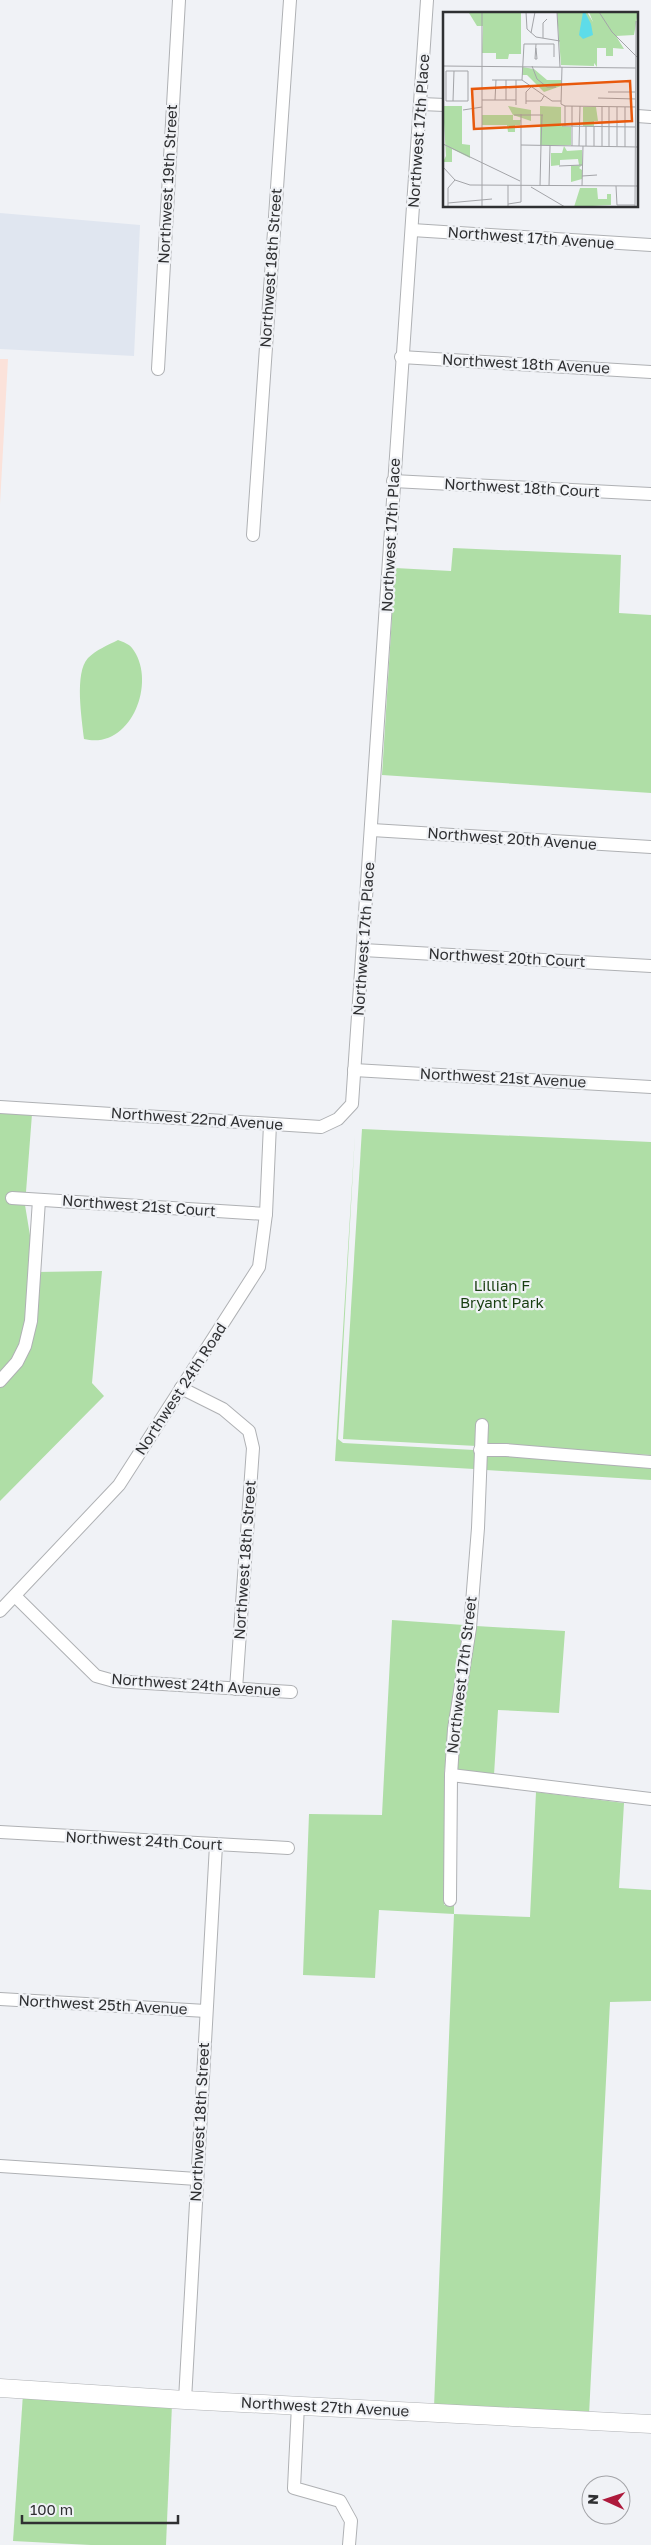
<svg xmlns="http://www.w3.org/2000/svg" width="651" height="2545" viewBox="0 0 651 2545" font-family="'Golos Text',sans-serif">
<rect width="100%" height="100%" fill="#f0f2f6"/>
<path fill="#fbe2da" d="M0 359H8L0 504Z"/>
<path fill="#e0e6f0" d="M0 213 140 225 134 356 0 349Z"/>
<g fill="#afdea6">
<path d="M453 548 621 555 619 613 651 615V793L382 775 395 568 451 571Z"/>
<path d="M118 640C123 642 129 644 132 648 158 681 131 751 84 739 82 719 74 673 88 658 96 650 108 645 118 640Z"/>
<path d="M0 1112 32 1114 25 1205 36 1272 102 1271 92 1383 104 1396 0 1501Z"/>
<path d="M362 1129 651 1142V1455L343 1439Z"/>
<path d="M355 1134 338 1439 343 1443 474 1450V1469L335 1461Z"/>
<path d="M506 1455 651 1467V1480L486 1470V1456Z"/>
<path d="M392 1620 464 1625 448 1728 444 1779V1905H454V1914L530 1917 536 1792 624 1803 619 1888 651 1890V2001L610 2002 589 2415 434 2407 454 1914 379 1910 375 1978 303 1975 309 1814 382 1815Z"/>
<path d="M476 1626 565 1631 559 1713 498 1710 494 1775 457 1771 460 1730Z"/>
<path d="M23 2394 172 2404 166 2545H91L13 2541Z"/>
</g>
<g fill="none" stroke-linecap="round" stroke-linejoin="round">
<defs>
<g id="street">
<path d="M421 104 445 105"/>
<path d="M637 116 651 117"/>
<path d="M412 230 651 245"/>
<path d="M401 357 651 372"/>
<path d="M158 369 179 0"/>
<path d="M393 481 651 494"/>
<path d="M253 535 290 0"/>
<path d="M372 830 651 847"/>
<path d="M363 950 651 966"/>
<path d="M354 1070 651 1087"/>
<path d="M0 1107 321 1127 338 1119 352 1104 427 0"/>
<path d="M12 1198 266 1214"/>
<path d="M0 1381 17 1362 25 1346 31 1321 39 1200"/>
<path d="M181 1388 223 1409 249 1431 253 1448 236 1689"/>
<path d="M480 1450H506L651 1462"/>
<path d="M15 1596 96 1676 114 1681 291 1692"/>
<path d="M0 1611 119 1485 259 1267 266 1214 270 1124"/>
<path d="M451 1775 651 1799"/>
<path d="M0 1832 288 1848"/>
<path d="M450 1900 451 1775 454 1729 470 1628 478 1528 482 1425"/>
<path d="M0 1999 206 2011"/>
<path d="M0 2166 197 2179"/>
<path d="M185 2400 216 1845"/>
<path d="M298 2405 294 2488 340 2501 351 2521 349 2545"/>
</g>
<path id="secondary" d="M0 2388 185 2400 651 2424"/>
</defs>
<use href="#street" stroke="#afb1b4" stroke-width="14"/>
<use href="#secondary" stroke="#afb1b4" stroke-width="19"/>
<use href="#street" stroke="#fff" stroke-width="12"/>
<use href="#secondary" stroke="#fff" stroke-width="18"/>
</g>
<g text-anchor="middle" stroke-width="4.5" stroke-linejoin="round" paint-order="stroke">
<g font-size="15" fill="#2f3032" stroke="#f0f2f6">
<text transform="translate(419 131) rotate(-86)" y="5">Northwest 17th Place</text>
<text transform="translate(168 184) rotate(-87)" y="5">Northwest 19th Street</text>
<text transform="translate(531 238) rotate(4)" y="5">Northwest 17th Avenue</text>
<text transform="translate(271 268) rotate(-86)" y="5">Northwest 18th Street</text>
<text transform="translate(526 364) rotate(3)" y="5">Northwest 18th Avenue</text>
<text transform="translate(522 488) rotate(3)" y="5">Northwest 18th Court</text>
<text transform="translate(391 535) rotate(-87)" y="5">Northwest 17th Place</text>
<text transform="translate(512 839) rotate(4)" y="5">Northwest 20th Avenue</text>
<text transform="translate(364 939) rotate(-86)" y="5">Northwest 17th Place</text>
<text transform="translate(507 958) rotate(3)" y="5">Northwest 20th Court</text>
<text transform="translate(503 1078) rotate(3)" y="5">Northwest 21st Avenue</text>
<text transform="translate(197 1119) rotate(4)" y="5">Northwest 22nd Avenue</text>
<text transform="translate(139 1206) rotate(4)" y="5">Northwest 21st Court</text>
<text transform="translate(181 1389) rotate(-57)" y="5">Northwest 24th Road</text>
<text transform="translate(245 1560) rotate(-86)" y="5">Northwest 18th Street</text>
<text transform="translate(462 1675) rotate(-83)" y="5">Northwest 17th Street</text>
<text transform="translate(196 1685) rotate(4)" y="5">Northwest 24th Avenue</text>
<text transform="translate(144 1841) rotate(3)" y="5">Northwest 24th Court</text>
<text transform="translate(103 2005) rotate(3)" y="5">Northwest 25th Avenue</text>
<text transform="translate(200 2122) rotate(-87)" y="5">Northwest 18th Street</text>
<text transform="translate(325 2407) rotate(3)" y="5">Northwest 27th Avenue</text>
</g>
<g font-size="15" fill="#183e10" stroke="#f0f2f6">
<text x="502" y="1291">Lillian F<tspan x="502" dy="17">Bryant Park</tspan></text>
</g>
</g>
<g transform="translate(443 12)">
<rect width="195" height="195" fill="#f0f2f6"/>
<path d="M20 0H78V42H66L65 47H53V41H39L40 14H34L26 1ZM114 0H144L150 10 146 0H195L191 23 173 24 181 37 170 36V44H163V36H154V55L151 51V54L118 53ZM79 55 91 57 104 68H118V74L101 80 84 63H79ZM0 94H19V132L27 133V146L9 137V150H0L3 144ZM65 94 88 98V109L70 103V108H78L77 113H72V120H65L64 113H39V103H70ZM97 94 118 95V114L128 115V133H97ZM140 95H153L155 109H151V114H140ZM121 134 124 139 139 138V153H136L135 147 117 148V153L108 154V141H119ZM139 153 136 156 139 158V167L128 170V154ZM137 176H154L155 187H164V182H168V193L131 195Z" fill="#afdea6"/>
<path d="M140 0H142L148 12 150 23 140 27 136 23Z" fill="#5edce9"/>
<path fill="none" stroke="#a3a4a8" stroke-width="1" d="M83 0 84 17 93 25 117 29M114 0 117 55M156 0 169 20 195 46M88 21 92 0M100 26V11L104 7M93 36 94 47H92L93 32M111 45V32H81L79 68 109 89H118M0 54 193 56M89 54 94 67 104 75H113M119 55 118 92 122 94M3 59H25V89H3ZM49 68H79M165 80H192M155 86 193 87M39 88H73M52 88 53 68M63 88V68M10 89 11 59M83 89H98L101 84M83 92V80L88 75M73 93V68M122 94 193 95M174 95V134M20 98 39 95M71 103H100M119 114 192 115M122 114V94M143 114V134M151 114V134M0 132 77 169M78 133 195 135M98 133 99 103M129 134V94M136 134 137 94M159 134V95M166 134V95M182 135V95M116 154 139 153M0 155 12 168 27 173 195 174M139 164 154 163M39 173V0M65 173V195M97 174 98 133M106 174 107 134M139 174 140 134M173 174 174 193H192M88 175 122 195M5 191 49 187M65 192 78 190V102M5 195V176L12 168M39 195V173M192 195 193 9"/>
<path fill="#e8590c" fill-opacity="0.15" stroke="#e8590c" stroke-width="2.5" d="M187 69 189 109 31 117 29 77Z"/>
<rect width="195" height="195" fill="none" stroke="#2f3032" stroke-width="2.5"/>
</g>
<g transform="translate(606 2500) rotate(273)"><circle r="24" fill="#f0f2f6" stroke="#a3a4a8"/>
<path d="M0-4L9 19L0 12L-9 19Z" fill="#ae1a3c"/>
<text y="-8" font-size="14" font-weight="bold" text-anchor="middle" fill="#2f3032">N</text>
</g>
<path d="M22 2515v8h156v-8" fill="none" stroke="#2f3032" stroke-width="2.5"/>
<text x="30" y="2515" font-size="15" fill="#2f3032" stroke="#f0f2f6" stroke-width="4" paint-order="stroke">100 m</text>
</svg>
